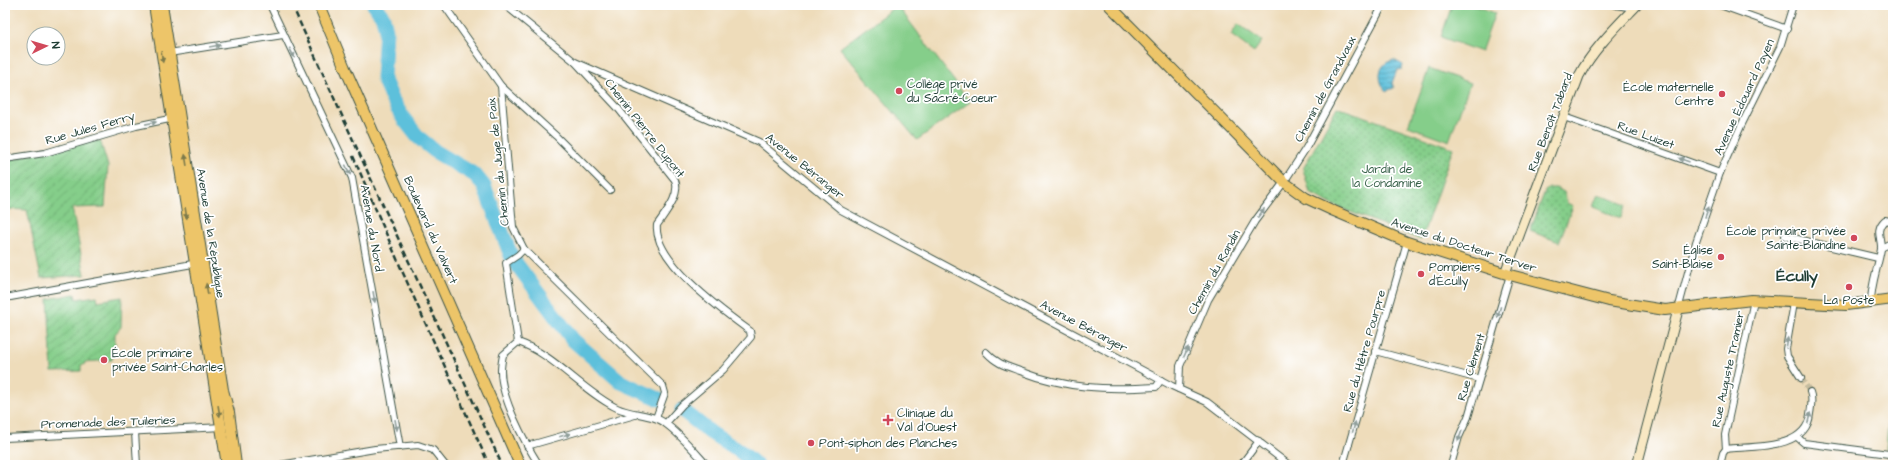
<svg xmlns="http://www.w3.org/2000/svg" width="1898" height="470" viewBox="0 0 1898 470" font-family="'Architects Daughter',sans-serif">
<defs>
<pattern id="park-dots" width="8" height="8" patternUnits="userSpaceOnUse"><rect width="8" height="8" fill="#85ce8a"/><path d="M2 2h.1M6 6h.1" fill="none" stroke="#6ca872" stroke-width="1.8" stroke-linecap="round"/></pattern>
<pattern id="garden-furrows" width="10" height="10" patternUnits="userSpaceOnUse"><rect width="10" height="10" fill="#85ce8a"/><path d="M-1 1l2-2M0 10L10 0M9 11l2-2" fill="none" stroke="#6ca872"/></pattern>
<pattern id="water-rules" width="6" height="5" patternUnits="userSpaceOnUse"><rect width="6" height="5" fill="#5dc0db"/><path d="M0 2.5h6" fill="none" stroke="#4c9db2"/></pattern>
</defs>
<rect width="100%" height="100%" fill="#fff"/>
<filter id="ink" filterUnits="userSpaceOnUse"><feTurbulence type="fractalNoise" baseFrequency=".025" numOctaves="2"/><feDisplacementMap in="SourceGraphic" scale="8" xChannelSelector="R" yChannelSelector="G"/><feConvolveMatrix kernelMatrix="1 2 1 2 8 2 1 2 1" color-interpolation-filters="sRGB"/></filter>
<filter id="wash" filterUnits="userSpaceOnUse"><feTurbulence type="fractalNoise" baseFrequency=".012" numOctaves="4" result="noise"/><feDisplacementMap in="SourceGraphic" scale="16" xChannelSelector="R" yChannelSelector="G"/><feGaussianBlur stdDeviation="0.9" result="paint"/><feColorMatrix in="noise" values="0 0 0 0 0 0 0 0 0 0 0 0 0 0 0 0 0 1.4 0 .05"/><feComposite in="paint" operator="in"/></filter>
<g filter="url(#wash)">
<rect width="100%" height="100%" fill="#eedcba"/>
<g fill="url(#park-dots)" stroke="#52865f">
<path d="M1337 107 1453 148 1421 240 1333 205 1310 193 1303 169Z"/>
<path d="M1549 188H1556L1564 192 1567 203 1573 206 1559 242 1530 231 1545 191Z"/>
<path d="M1893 357V454L1889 449H1886Z"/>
</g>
<g fill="url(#garden-furrows)" stroke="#52865f">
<path d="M100 140 108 166 105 207 72 208 85 275 41 278 27 210 5 209V161L45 150Z"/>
<path d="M75 294 76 299 97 296 98 301 122 297 121 327 115 334V355H112V360L85 362 84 365H81V371L52 372 48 299Z"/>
</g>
<g fill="#85ce8a" stroke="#52865f">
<path d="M897 5 970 102 917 140 840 48Z"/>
<path d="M1452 5H1473L1495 13 1481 52 1441 37Z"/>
<path d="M1238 24 1262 41 1254 52 1231 35Z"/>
<path d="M1429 68 1470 83 1449 141 1408 126Z"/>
<path d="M1598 194 1626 205 1621 218 1593 207Z"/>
</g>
<path fill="url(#water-rules)" stroke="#3e7e88" d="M1394 60 1403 65 1402 69 1397 70 1392 83 1394 88 1386 91C1377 81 1377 63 1394 60Z"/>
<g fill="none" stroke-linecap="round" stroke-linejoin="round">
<g stroke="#5dc0db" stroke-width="15">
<path d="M374 5 383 17 386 30 383 78 393 101 403 118 418 137 436 152 475 175 484 186 512 258 573 340 621 382 659 399"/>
<path d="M682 410 711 433 741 452 756 465"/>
</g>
</g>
</g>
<g filter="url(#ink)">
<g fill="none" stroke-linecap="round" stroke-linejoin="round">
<path stroke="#c5bc9f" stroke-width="6" stroke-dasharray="6 3" stroke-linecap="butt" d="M1801 378 1810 392"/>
<defs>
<g id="street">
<path d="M270 5 352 178 400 447"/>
<path d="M444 5 501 86 513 227 524 249 663 386 665 393 656 418"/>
<path d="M505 5 575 62 759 142 841 210 1172 386 1207 402 1289 465"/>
<path d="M1615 5 1635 8"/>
<path d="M1720 5 1787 29"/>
<path d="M169 53 283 35"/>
<path d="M576 63 617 107 675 180C681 195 665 213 657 225 653 261 724 312 750 331L751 337 723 370 682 405 666 423"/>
<path d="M501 86 556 136 610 190"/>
<path d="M1564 117 1720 173"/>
<path d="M5 159 45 153 136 126 174 118"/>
<path d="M1785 236 1878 258"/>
<path d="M1881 248 1891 243 1893 239"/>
<path d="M5 298 198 263"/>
<path d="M1871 302C1871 284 1878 267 1881 249 1882 239 1874 230 1885 220L1893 222"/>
<path d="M1794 303 1786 349 1787 356 1801 378"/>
<path d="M1678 310 1696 242 1720 173 1741 126 1780 47 1793 5"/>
<path d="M518 342 506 263 518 255 524 249"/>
<path d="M1375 351 1479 379"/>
<path d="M986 352C997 364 1006 366 1020 371 1067 389 1106 390 1156 387L1161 380"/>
<path d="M1179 389 1180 366 1208 300 1255 221 1284 182 1306 148 1383 5"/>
<path d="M135 432 137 465"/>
<path d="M1797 437 1804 443 1889 454 1893 459"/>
<path d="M5 438 223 427"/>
<path d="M527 446 635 415"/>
<path d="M1726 449C1753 446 1807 450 1810 414 1811 407 1813 399 1810 392"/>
<path d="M280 465 375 449 418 445 433 450 445 465"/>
<path d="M539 465C524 441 501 398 501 371 501 365 502 360 503 355L518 342C554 354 582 391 617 408 632 415 655 414 666 424 681 435 694 451 707 465"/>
<path d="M1241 465 1259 441"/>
<path d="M1343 465 1407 242"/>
<path d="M1451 465 1459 437 1468 417 1510 275"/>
<path d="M1720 465 1723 453 1726 449 1725 435 1754 300"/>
</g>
<g id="secondary">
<path d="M1505 273 1579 76C1593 49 1617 26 1637 5"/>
<path d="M1637 465 1678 310"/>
</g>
<g id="primary">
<path d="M154 5 227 465"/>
<path d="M162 5 223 390 229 412 236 465"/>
<path d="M319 5 345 68 520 465"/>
<path d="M1109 5 1284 182 1306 198 1334 211 1407 242 1510 275 1609 301 1665 310 1752 300 1846 305 1893 299"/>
</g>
</defs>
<use href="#street" stroke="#3e5548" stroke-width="8"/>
<use href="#secondary" stroke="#3e5548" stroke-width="11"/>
<use href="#primary" stroke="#3e5548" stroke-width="12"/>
<use href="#street" stroke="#fff" stroke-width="6"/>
<use href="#secondary" stroke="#f8e8c3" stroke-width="9"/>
<use href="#primary" stroke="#edc569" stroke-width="10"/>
<g stroke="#1f3d34" stroke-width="2.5" stroke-dasharray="6 3" stroke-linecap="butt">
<path d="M292 5C361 159 432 311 502 465"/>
<path d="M353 156 403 273 489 465"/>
</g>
</g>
<defs><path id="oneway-solid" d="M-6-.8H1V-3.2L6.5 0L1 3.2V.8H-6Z"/></defs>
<g fill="#8f9e9a">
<use href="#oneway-solid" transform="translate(215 46) rotate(-10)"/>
<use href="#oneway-solid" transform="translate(292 53) rotate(64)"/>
<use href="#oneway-solid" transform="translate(151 123) rotate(-11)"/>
<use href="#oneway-solid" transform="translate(1684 160) rotate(-160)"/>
<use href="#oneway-solid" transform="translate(348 170) rotate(64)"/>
<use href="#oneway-solid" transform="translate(1707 212) rotate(-69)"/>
<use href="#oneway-solid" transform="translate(1261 213) rotate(-53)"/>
<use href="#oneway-solid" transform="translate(374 297) rotate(80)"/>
<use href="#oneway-solid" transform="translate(1499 312) rotate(106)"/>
<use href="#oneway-solid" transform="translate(1787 343) rotate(-82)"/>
<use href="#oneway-solid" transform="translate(1186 352) rotate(-66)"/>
<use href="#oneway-solid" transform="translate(1809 418) rotate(-77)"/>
<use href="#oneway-solid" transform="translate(396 425) rotate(80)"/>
<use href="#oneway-solid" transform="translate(1354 427) rotate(-74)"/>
<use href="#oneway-solid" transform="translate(565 435) rotate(-16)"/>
<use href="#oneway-solid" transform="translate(1460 436) rotate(110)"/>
</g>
<g fill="#7c7a4c">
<use href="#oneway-solid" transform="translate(162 57) rotate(81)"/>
<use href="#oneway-solid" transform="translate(186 160) rotate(-99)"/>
<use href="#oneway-solid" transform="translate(186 213) rotate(81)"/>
<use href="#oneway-solid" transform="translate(207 289) rotate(-99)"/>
<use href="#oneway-solid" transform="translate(219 411) rotate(81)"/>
</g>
</g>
<g fill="#d1495b" stroke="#fff" stroke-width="1.5">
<circle cx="899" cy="91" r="4"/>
<circle cx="1722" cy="94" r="4"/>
<circle cx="1854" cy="238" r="4"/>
<circle cx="1721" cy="257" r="4"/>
<circle cx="1421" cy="274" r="4"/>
<circle cx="1849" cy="287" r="4"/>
<circle cx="104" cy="360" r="4"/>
<path d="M886 414h4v4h4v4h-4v4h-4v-4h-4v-4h4z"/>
<circle cx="811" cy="443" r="4"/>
</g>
<g text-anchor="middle" stroke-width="3.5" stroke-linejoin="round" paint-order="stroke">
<g font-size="12" fill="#1f3d34" stroke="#fff" text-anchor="start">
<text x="907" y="88">Collège privé<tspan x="907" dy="14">du Sacré-Coeur</tspan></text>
<text x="1714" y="91" text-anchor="end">École maternelle<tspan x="1714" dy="14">Centre</tspan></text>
<text x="1846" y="235" text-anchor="end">École primaire privée<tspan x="1846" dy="14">Sainte-Blandine</tspan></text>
<text x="1713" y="254" text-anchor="end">Église<tspan x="1713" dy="14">Saint-Blaise</tspan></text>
<text x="1429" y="271">Pompiers<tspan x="1429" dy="14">d'Écully</tspan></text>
<text x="1849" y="304" text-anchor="middle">La Poste</text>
<text x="112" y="357">École primaire<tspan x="112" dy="14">privée Saint-Charles</tspan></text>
<text x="897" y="417">Clinique du<tspan x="897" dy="14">Val d'Ouest</tspan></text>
<text x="819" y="447">Pont-siphon des Planches</text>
</g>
<g font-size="12" fill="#1f3d34" stroke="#fff">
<text transform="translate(1325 89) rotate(-62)" y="4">Chemin de Grandvaux</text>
<text transform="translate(1744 97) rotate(-65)" y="4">Avenue Édouard Payen</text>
<text transform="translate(1550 122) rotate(-69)" y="4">Rue Benoît Tabard</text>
<text transform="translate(90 128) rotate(-16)" y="4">Rue Jules Ferry</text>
<text transform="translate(645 128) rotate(52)" y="4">Chemin Pierre Dupont</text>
<text transform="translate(1646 135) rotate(20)" y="4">Rue Luizet</text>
<text transform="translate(498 162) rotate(-96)" y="4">Chemin du Juge de Paix</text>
<text transform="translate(805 166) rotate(39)" y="4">Avenue Béranger</text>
<text transform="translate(372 228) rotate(80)" y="4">Avenue du Nord</text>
<text transform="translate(431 230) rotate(66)" y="4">Boulevard du Valvert</text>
<text transform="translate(211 233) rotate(81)" y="4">Avenue de la République</text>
<text transform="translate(1464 245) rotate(18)" y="4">Avenue du Docteur Terver</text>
<text transform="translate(1214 272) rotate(-61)" y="4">Chemin du Randin</text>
<text transform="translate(1084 326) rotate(28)" y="4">Avenue Béranger</text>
<text transform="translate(1364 351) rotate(-74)" y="4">Rue du Hêtre Pourpre</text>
<text transform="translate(1471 367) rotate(-73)" y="4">Rue Clément</text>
<text transform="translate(1728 369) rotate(-78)" y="4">Rue Auguste Tramier</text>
<text transform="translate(108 422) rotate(-2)" y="4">Promenade des Tuileries</text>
</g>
<g font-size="12" fill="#38614a" stroke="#fff">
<text x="1387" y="173">Jardin de<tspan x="1387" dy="14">la Condamine</tspan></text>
</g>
<g font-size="16" font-weight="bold" fill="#1f3d34" stroke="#fff">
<text x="1797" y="281">Écully</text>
</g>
</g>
<rect width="1898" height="470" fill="none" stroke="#fff" stroke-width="20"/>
<g transform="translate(46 46) rotate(85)"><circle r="19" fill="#ffffff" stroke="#a5b1ae"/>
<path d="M0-3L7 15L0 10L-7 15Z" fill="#d1495b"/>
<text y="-6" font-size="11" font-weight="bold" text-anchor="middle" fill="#1f3d34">N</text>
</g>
</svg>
